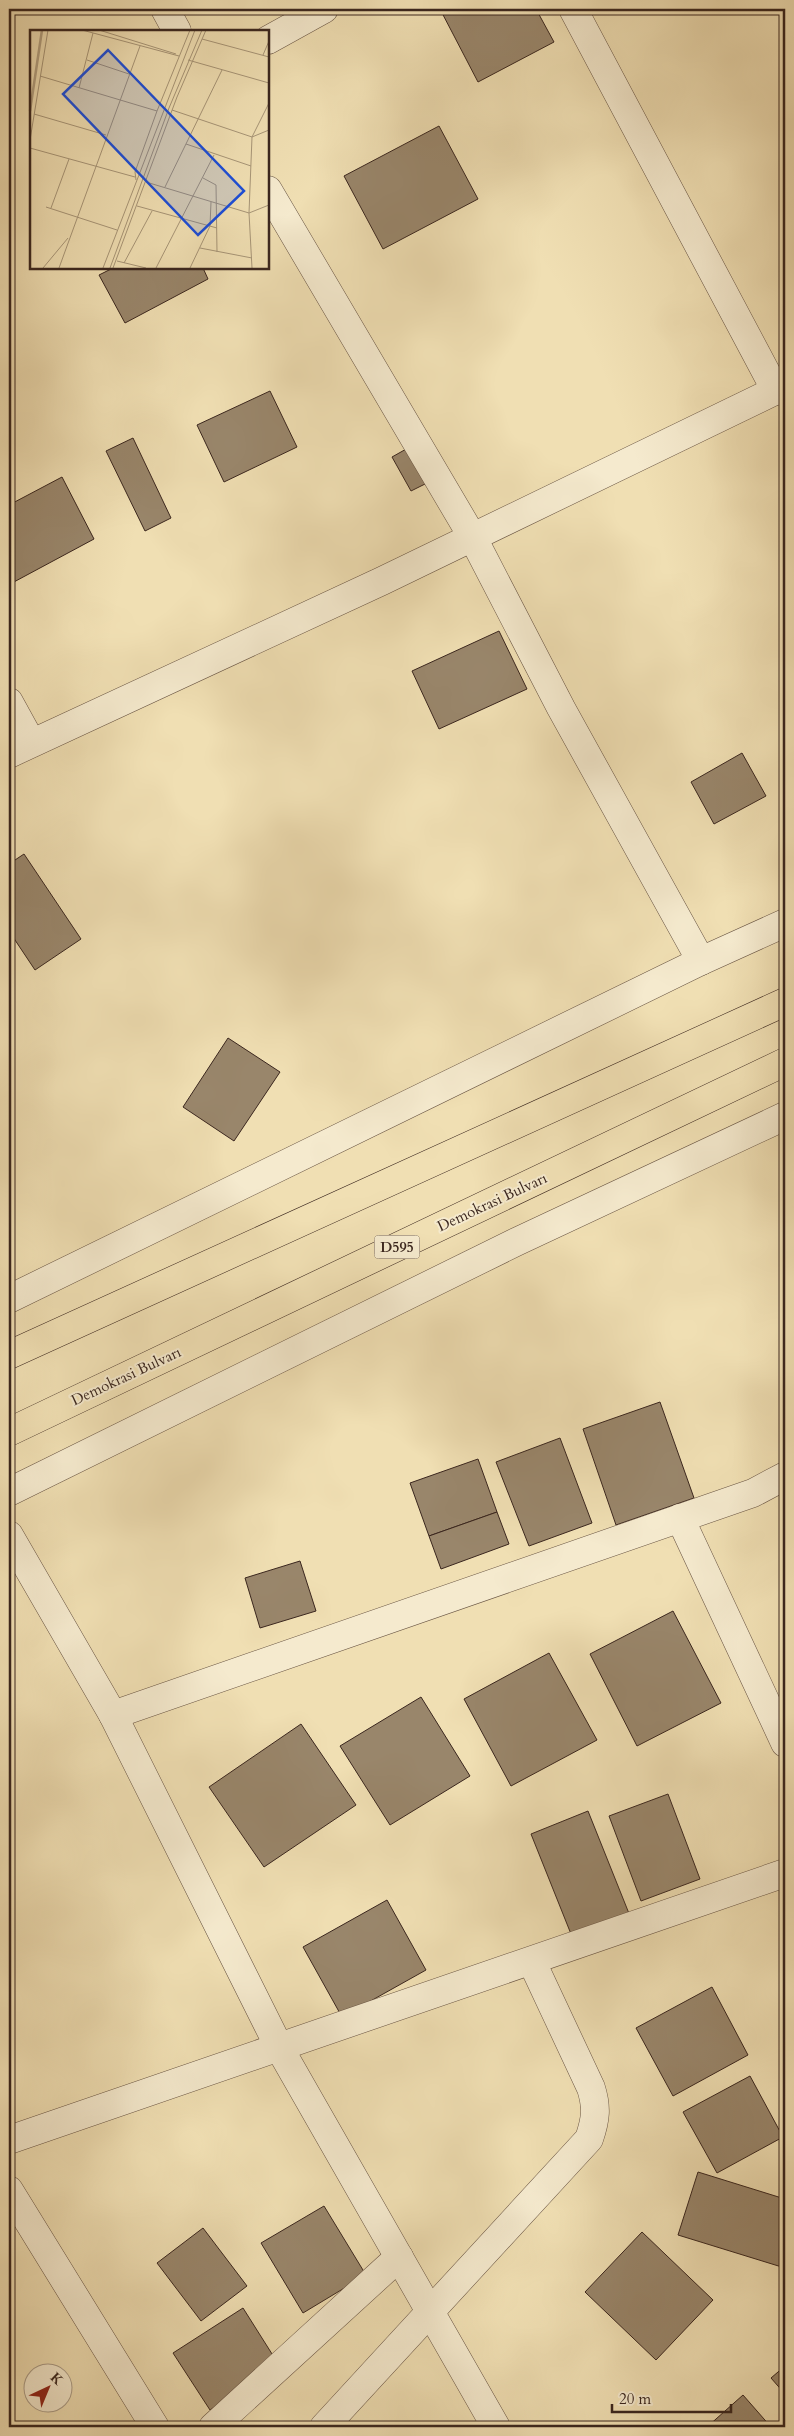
<svg xmlns="http://www.w3.org/2000/svg" width="794" height="2436" viewBox="0 0 794 2436" font-family="Cardo,serif">
<rect width="100%" height="100%" fill="#f0dfb3"/>
<filter id="stains"><feTurbulence type="fractalNoise" baseFrequency=".004" numOctaves="4"/><feColorMatrix values="0 0 0 0 .2 0 0 0 0 .09 0 0 0 0 .02 0 0 0 .5 -.17"/></filter>
<radialGradient id="worn" r=".72"><stop offset=".6" stop-color="#630" stop-opacity="0"/><stop offset="1" stop-color="#630" stop-opacity=".3"/></radialGradient>
<g fill="#99866b" stroke="#3a261e">
<path d="M440 9H536L554 42 478 82Z"/>
<path d="M439 126 478 199 383 249 344 176Z"/>
<path d="M113 268H203L208 279 125 323 99 275Z"/>
<path d="M270 391 297 447 224 482 197 425Z"/>
<path d="M133 438 171 518 145 531 106 451Z"/>
<path d="M408 448 427 483 411 491 392 457Z"/>
<path d="M62 477 94 539 12 583 9 577V505Z"/>
<path d="M499 631 527 689 439 729 412 671Z"/>
<path d="M742 753 766 796 714 824 691 782Z"/>
<path d="M24 854 81 939 35 970 9 931V864Z"/>
<path d="M228 1038 280 1072 234 1141 183 1107Z"/>
<path d="M660 1402 694 1498 616 1525 583 1429Z"/>
<path d="M560 1438 592 1523 529 1546 496 1462Z"/>
<path d="M478 1459 497 1512 429 1536 410 1483Z"/>
<path d="M497 1512 509 1544 441 1569 429 1536Z"/>
<path d="M300 1561 316 1611 260 1628 245 1578Z"/>
<path d="M673 1611 721 1703 637 1746 590 1654Z"/>
<path d="M549 1653 597 1740 511 1786 464 1699Z"/>
<path d="M421 1697 470 1776 390 1825 340 1746Z"/>
<path d="M301 1724 356 1805 264 1867 209 1787Z"/>
<path d="M668 1794 700 1879 641 1901 609 1816Z"/>
<path d="M588 1811 630 1916 573 1939 531 1834Z"/>
<path d="M387 1900 426 1970 342 2017 303 1947Z"/>
<path d="M712 1987 748 2055 673 2096 636 2028Z"/>
<path d="M750 2076 783 2137 717 2173 683 2112Z"/>
<path d="M698 2172 785 2199V2268L678 2235Z"/>
<path d="M324 2206 366 2275 303 2313 261 2243Z"/>
<path d="M203 2228 247 2286 201 2321 157 2263Z"/>
<path d="M642 2232 713 2300 656 2360 585 2292Z"/>
<path d="M243 2308 279 2365 210 2410 173 2353Z"/>
<path d="M785 2366V2394L771 2378Z"/>
<path d="M743 2395 771 2427H707Z"/>
</g>
<g fill="none" stroke-linecap="round" stroke-linejoin="round">
<defs>
<g id="street">
<path d="M165 9 177 31"/>
<path d="M573 9 776 391"/>
<path d="M268 40 324 9"/>
<path d="M268 190 473 538 561 708 701 961"/>
<path d="M9 702 31 742"/>
<path d="M9 754 382 581 785 386"/>
<path d="M9 1299 701 961 785 923"/>
<path d="M9 1492 516 1242 785 1116"/>
<path d="M680 1518 785 1743"/>
<path d="M9 1535 113 1715 280 2049 496 2427"/>
<path d="M113 1715 753 1493 785 1476"/>
<path d="M9 2140 785 1873"/>
<path d="M9 2190 155 2427"/>
<path d="M213 2427 399 2257"/>
<path d="M324 2427 589 2139C596 2119 597 2107 591 2088L532 1962"/>
</g>
<g id="highway">
<path d="M9 1355 785 1002"/>
<path d="M9 1432 785 1062"/>
</g>
</defs>
<use href="#street" stroke="#685443" stroke-width="29"/>
<use href="#highway" stroke="#3a261e" stroke-width="29"/>
<use href="#street" stroke="#f5eace" stroke-width="28"/>
<use href="#highway" stroke="#f0dfb3" stroke-width="28"/>
</g>
<g text-anchor="middle" stroke-width="4" stroke-linejoin="round" paint-order="stroke">
<rect fill="#f5eace" stroke="#726153" stroke-width="1" x="374.5" y="1235.5" width="45" height="23" rx="4"/>
<g font-size="14" font-weight="bold" fill="#3a261e">
<text x="397" y="1252">D595</text>
</g>
<g font-size="15" fill="#3a261e" stroke="#f5eace">
<text transform="translate(492 1202) rotate(-25)" y="5">Demokrasi Bulvarı</text>
<text transform="translate(126 1376) rotate(-25)" y="5">Demokrasi Bulvarı</text>
</g>
</g>
<g transform="translate(30 30)">
<rect width="239" height="239" fill="#f0dfb3"/>
<path fill="none" stroke="#b2a080" stroke-width="2.5" d="M0 81 12 0"/>
<path fill="none" stroke="#a79577" stroke-width="1" d="M52 0 149 26M69 0 146 24M172 9 239 27M233 25 239 11M57 30 99 44M158 30 239 53M10 46 127 81M49 58 63 3M142 80 222 107 239 100M4 84 76 105M0 110 18 0M156 114 221 136M0 118 105 147M173 148 186 155 187 222M106 150 105 142 127 81 160 0M116 152 219 183 239 175M135 157 192 40M107 176 187 198M16 177 87 200M21 178 39 129M170 218 222 228M87 231 116 238M94 233 122 181M13 238 38 208M29 238 110 16M73 238 165 0M80 238 139 78 172 0M83 238 147 67 176 0M126 238 184 125M160 238 180 196 181 172M222 238 219 183 222 107 239 73"/>
<path fill="#1d4ed8" fill-opacity="0.15" stroke="#1d4ed8" stroke-width="2.5" d="M78 20 214 161 168 205 33 64Z"/>
<rect width="239" height="239" fill="none" stroke="#3a261e" stroke-width="2.5"/>
</g>
<rect width="794" height="2436" fill="none" stroke="#f0dfb3" stroke-width="30"/>
<rect x="10" y="10" width="774" height="2416" fill="none" stroke="#3a261e" stroke-width="2.5"/>
<rect x="15" y="15" width="764" height="2406" fill="none" stroke="#3a261e"/>
<g transform="translate(48 2388) rotate(44)"><circle r="24" fill="#f5eace" stroke="#aa9c88"/>
<path d="M0-4L9 19L0 12L-9 19Z" fill="#8f2418"/>
<text y="-8" font-size="14" font-weight="bold" text-anchor="middle" fill="#3a261e">K</text>
</g>
<path d="M612 2404v8h119v-8" fill="none" stroke="#3a261e" stroke-width="2.5"/>
<text x="619" y="2404" font-size="15" fill="#3a261e" stroke="#f5eace" stroke-width="4" paint-order="stroke">20 m</text>
<rect width="100%" height="100%" filter="url(#stains)"/>
<rect width="100%" height="100%" fill="url(#worn)"/>
</svg>
